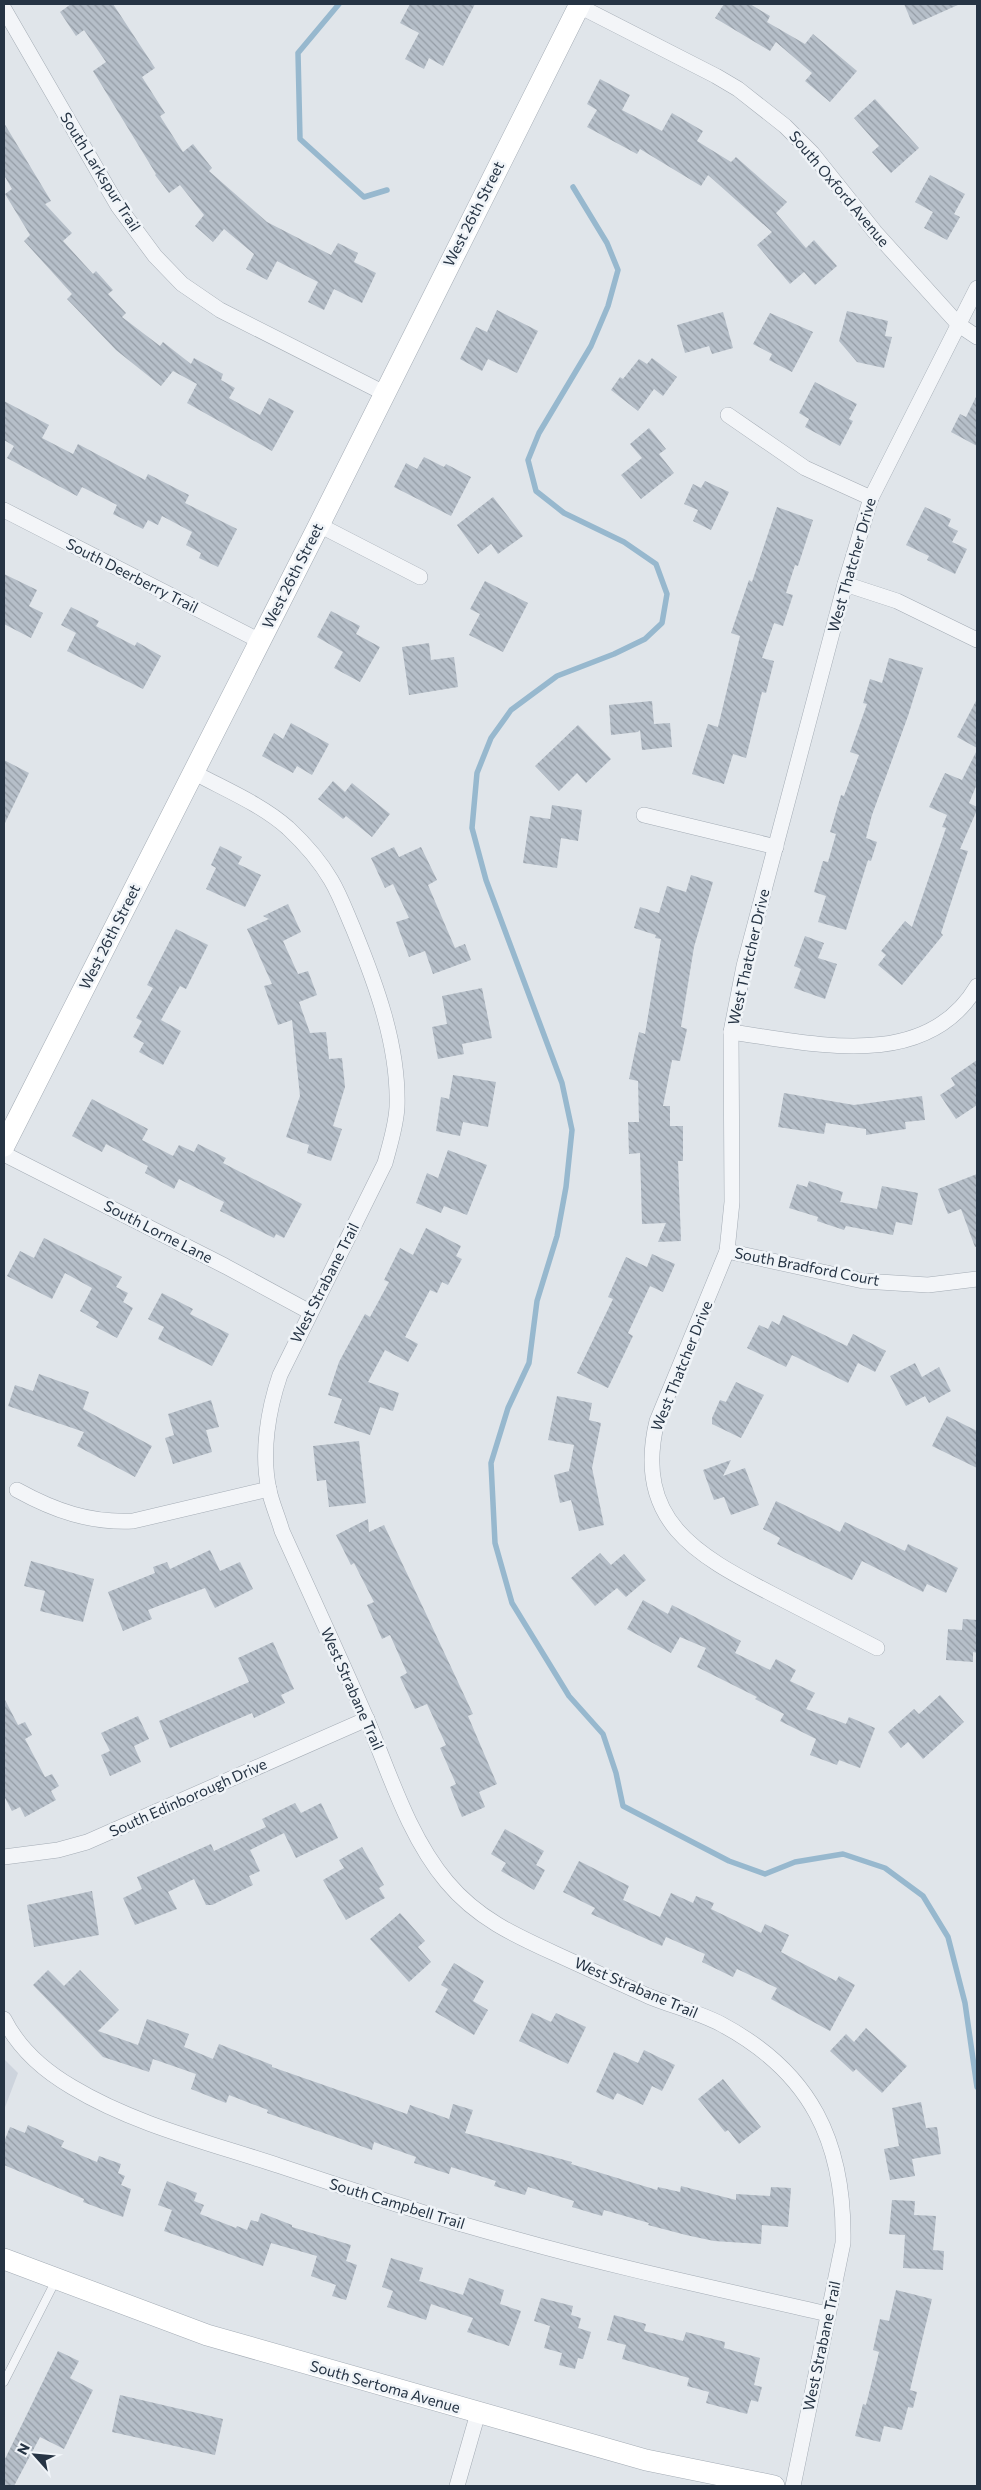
<svg xmlns="http://www.w3.org/2000/svg" width="981" height="2490" viewBox="0 0 981 2490" font-family="Commissioner,sans-serif">
<defs>
<pattern id="building-back-hatch" width="6" height="6" patternUnits="userSpaceOnUse" patternTransform="scale(1.25)"><rect width="6" height="6" fill="#b6bfc9"/><path d="M-1 5l2 2M0 0l6 6M5-1l2 2" fill="none" stroke="#949ca5"/></pattern>
</defs>
<rect width="100%" height="100%" fill="#e0e5ea"/>
<path fill="#cdd4dd" d="M4 2059 18 2073 4 2110Z"/>
<g fill="none" stroke-linecap="round" stroke-linejoin="round">
<g stroke="#97b8ce" stroke-width="5.5">
<path d="M339 4 298 53 300 139 364 197 387 190"/>
<path d="M573 187 607 243 618 270 608 306 591 346 539 433 528 460 536 491 564 513 624 542 656 564 667 594 662 623 645 639 614 654 557 676 511 710 491 738 477 773 472 828 486 880 562 1083 572 1130 566 1187 557 1236 537 1301 529 1363 508 1408 491 1463 495 1543 512 1603 569 1696 603 1734 616 1773 623 1806 729 1861 765 1874 795 1862 843 1854 885 1868 923 1896 948 1937 965 2003 977 2087"/>
</g>
</g>
<g fill="url(#building-back-hatch)">
<path d="M71 4H113L155 68 142 77 165 113 160 116 183 152 193 144 212 168 209 171 267 222 331 255 338 243 358 253 354 262 376 273 362 303 334 289 324 310 308 302 318 282 277 261 267 280 246 269 254 254 224 229 213 242 195 226 204 215 180 185 169 193 155 175 156 174 93 71 106 62 84 30 76 36 60 12Z"/>
<path d="M410 4H475L443 66 429 58 424 69 405 59 419 33 400 23Z"/>
<path d="M724 4H750L770 16 767 22 805 44 813 34 857 71 830 102 805 81 812 73 776 42 770 51 715 18Z"/>
<path d="M904 4H960L913 25Z"/>
<path d="M600 79 630 95 622 110 662 131 672 113 703 131 697 141 731 162 736 157 787 202 776 213 806 248 814 240 837 266 815 285 804 272 790 284 757 245 772 232 708 175 701 186 640 149 637 154 587 127 597 110 587 104Z"/>
<path d="M875 99 919 148 891 173 872 152 879 146 854 118Z"/>
<path d="M4 123 51 201 45 204 72 233 63 241 93 274 96 271 113 290 108 294 126 313 122 317 160 346 163 342 191 364 194 358 223 374 221 380 235 388 229 398 260 415 269 398 294 411 272 451 187 403 197 384 173 371 161 386 116 350 67 299 72 294 24 241 30 235 5 194 12 189 4 175Z"/>
<path d="M930 175 965 194 954 214 960 217 947 240 924 228 933 212 915 202Z"/>
<path d="M497 310 538 331 517 373 488 359 482 371 460 359 476 327 487 332Z"/>
<path d="M847 311 888 321 885 336 892 337 884 368 857 362 839 341Z"/>
<path d="M723 312 733 348 712 354 709 346 685 353 677 325Z"/>
<path d="M770 313 813 332 792 372 769 360 772 354 753 344Z"/>
<path d="M652 358 677 377 663 396 654 389 638 411 611 390 620 377 623 379 639 359 647 364Z"/>
<path d="M815 382 857 404 849 419 853 421 840 446 805 427 809 419 799 413Z"/>
<path d="M977 395V446L951 432 960 414 966 417Z"/>
<path d="M4 401 49 425 42 438 73 454 78 444 145 480 148 474 189 495 185 503 237 529 218 567 199 558 201 553 186 545 192 532 162 516 158 525 148 520 143 529 113 514 117 505 82 487 77 496 7 458 14 446 4 440Z"/>
<path d="M649 428 666 449 659 454 674 473 641 499 621 475 642 458 630 444Z"/>
<path d="M424 457 444 467 446 464 471 477 451 516 394 487 406 463 417 469Z"/>
<path d="M705 481 729 492 711 530 693 521 698 510 684 504 693 484 701 488Z"/>
<path d="M493 497 523 536 498 554 491 544 478 554 457 525Z"/>
<path d="M777 507 813 520 798 566 795 565 786 593 793 595 783 626 774 623 762 658 774 661 766 693 762 692 746 758 733 754 724 784 692 774 708 724 718 727 740 636 731 633 749 580 752 582Z"/>
<path d="M925 507 951 519 948 526 958 531 952 542 967 549 955 574 927 560 929 556 906 545Z"/>
<path d="M4 574 37 590 29 606 43 613 31 638 4 624Z"/>
<path d="M485 581 528 603 503 652 469 635 480 614 470 609Z"/>
<path d="M71 607 99 621 96 626 135 646 137 642 161 656 143 689 67 651 76 633 61 625Z"/>
<path d="M331 611 360 626 356 634 380 647 360 682 334 668 343 652 317 637Z"/>
<path d="M429 643 431 660 454 657 458 687 409 695 402 647Z"/>
<path d="M889 658 923 668 908 716 872 815 866 838 877 842 871 861 868 860 846 930 818 922 826 896 814 892 823 861 828 862 836 834 830 832 841 795 844 796 859 755 850 752 867 704 863 703 870 679 882 683Z"/>
<path d="M977 699V748L957 737Z"/>
<path d="M652 701 654 724 670 723 672 747 642 750 640 730 638 732 611 735 609 705Z"/>
<path d="M291 723 329 744 312 775 297 766 293 773 262 756 274 733 283 739Z"/>
<path d="M578 725 611 759 586 783 577 773 559 791 535 766Z"/>
<path d="M977 750V784L969 803 977 807V810L960 849 968 851 941 933 943 935 902 985 878 965 886 955 881 951 905 921 912 927 946 828 942 827 947 815 929 807 945 773 962 780Z"/>
<path d="M4 760 29 773 4 825Z"/>
<path d="M333 781 345 792 352 783 390 814 372 837 346 816 343 819 318 799Z"/>
<path d="M552 805 582 810 578 841 561 838 557 868 523 863 530 816 550 819Z"/>
<path d="M220 846 242 857 238 864 261 875 245 907 206 889 216 868 211 865Z"/>
<path d="M394 847 399 857 421 847 437 880 428 885 455 948 465 944 471 960 433 974 425 951 409 957 396 922 409 918 393 884 385 888 371 858Z"/>
<path d="M691 875 713 882 694 947 681 1027 687 1029 680 1061 672 1060 663 1106H670V1126H683V1161H678L681 1241 658 1242 666 1223 642 1224 640 1153 629 1154 628 1122H639L638 1081 629 1079 639 1032 645 1034 661 939 655 938 656 935 634 928 640 907 659 913 667 886 686 892Z"/>
<path d="M288 904 301 932 283 941 298 974 308 971 317 995 299 1002 310 1033 326 1032 329 1059 342 1058 345 1087 333 1126 342 1129 331 1161 307 1153 309 1145 286 1137 300 1096 292 1020 278 1025 264 986 272 984 247 929 269 919 263 916Z"/>
<path d="M176 929 208 945 186 989 180 986 161 1020 181 1031 163 1065 139 1052 144 1043 133 1037 142 1021 136 1018 153 988 147 985Z"/>
<path d="M805 936 824 943 818 958 837 964 825 999 794 988 801 969 794 966Z"/>
<path d="M482 988 492 1038 462 1044 464 1054 438 1059 432 1027 447 1024 442 996Z"/>
<path d="M977 1060V1105L956 1119 940 1095 955 1085 951 1078Z"/>
<path d="M453 1075 496 1082 488 1127 463 1122 460 1136 436 1131 441 1097 449 1099Z"/>
<path d="M784 1093 854 1105 922 1096 925 1120 905 1122 906 1129 866 1135V1129L826 1123 824 1134 778 1127Z"/>
<path d="M92 1099 148 1129 142 1140 173 1156 179 1145 194 1152 198 1144 226 1158 223 1163 302 1204 284 1238 276 1234 274 1238 220 1211 224 1202 179 1179 174 1189 145 1173 148 1166 106 1144 102 1152 72 1136Z"/>
<path d="M448 1150 487 1165 467 1215 444 1206 441 1213 416 1203 427 1173 438 1178Z"/>
<path d="M977 1174V1247H975L961 1209 948 1214 938 1189Z"/>
<path d="M809 1181 843 1192 840 1202 877 1209 882 1186 918 1193 912 1225 896 1222 893 1235 846 1226 844 1230 817 1221 818 1217 789 1208 797 1184 807 1187Z"/>
<path d="M426 1228 461 1246 456 1256 462 1259 448 1285 442 1282 437 1293 430 1290 405 1337 418 1344 408 1362 385 1350 368 1382 399 1393 393 1411 380 1407 370 1435 334 1423 342 1399 328 1395 339 1362 365 1314 370 1317 389 1282 384 1280 400 1248 413 1255Z"/>
<path d="M44 1238 122 1277 116 1287 128 1293 123 1302 133 1308 117 1338 96 1327 99 1322 80 1311 92 1288 65 1273 52 1299 7 1276 20 1251 34 1258Z"/>
<path d="M652 1254 675 1264 663 1292 650 1286 628 1333 633 1336 608 1388 577 1373 613 1299 608 1297 626 1257 647 1267Z"/>
<path d="M162 1293 193 1309 190 1314 229 1334 212 1366 158 1339 164 1327 148 1319Z"/>
<path d="M783 1315 847 1346 853 1334 886 1351 875 1372 858 1363 848 1383 792 1355 786 1367 747 1348 759 1325 768 1329 772 1321 779 1325Z"/>
<path d="M915 1363 922 1377 939 1367 951 1391 929 1403 925 1396 906 1406 890 1376Z"/>
<path d="M39 1374 89 1392 83 1409 152 1446 135 1477 77 1446 84 1432 8 1406 15 1385 33 1391Z"/>
<path d="M736 1382 764 1395 741 1438 712 1424V1418L720 1400 726 1402Z"/>
<path d="M557 1396 592 1403 589 1420 601 1423 592 1468 604 1525 579 1531 571 1500 560 1503 554 1475 569 1471 574 1445 548 1440Z"/>
<path d="M211 1400 219 1427 206 1430 212 1452 173 1464 165 1438 174 1435 168 1414Z"/>
<path d="M947 1416 977 1431V1468L932 1446Z"/>
<path d="M359 1441 366 1503 329 1507 326 1480 317 1481 313 1446Z"/>
<path d="M731 1460 723 1476 745 1468 759 1505 731 1515 724 1497 714 1500 703 1470Z"/>
<path d="M776 1501 840 1532 845 1522 905 1551 908 1544 958 1568 946 1593 927 1584 923 1592 862 1561 852 1580 777 1544 780 1538 763 1529Z"/>
<path d="M368 1519 369 1532 384 1525 412 1584 473 1714 468 1716 497 1784 479 1792 485 1807 462 1817 450 1787 456 1784 440 1748 446 1745 427 1704 415 1709 400 1677 407 1673 390 1635 382 1639 367 1605 374 1602 354 1563 351 1565 336 1535Z"/>
<path d="M210 1550 220 1571 240 1562 253 1589 215 1608 205 1588 148 1610 152 1619 123 1631 108 1592 155 1573 153 1567 167 1562 170 1569Z"/>
<path d="M600 1553 611 1565 624 1554 646 1580 626 1597 617 1588 595 1606 571 1578Z"/>
<path d="M31 1561 94 1579 83 1622 40 1611 45 1591 24 1586Z"/>
<path d="M643 1600 668 1614 672 1605 741 1641 735 1653 770 1670 776 1659 796 1670 790 1681 815 1693 806 1709 846 1724 849 1717 875 1728 860 1768 839 1760 837 1765 810 1755 816 1739 780 1721 784 1714 755 1699 757 1697 697 1667 706 1648 680 1637 671 1653 627 1629Z"/>
<path d="M963 1619 977 1620V1653L973 1652V1662L946 1660 948 1629 962 1630Z"/>
<path d="M273 1642 294 1689 281 1695 285 1703 254 1718 252 1713 170 1748 159 1721 249 1682 238 1658Z"/>
<path d="M940 1695 964 1722 923 1759 908 1742 901 1748 888 1732 914 1709 919 1714Z"/>
<path d="M4 1698 18 1725 25 1722 32 1735 25 1739 45 1777 52 1774 59 1786 51 1791 56 1800 25 1817 20 1807 12 1811 4 1796Z"/>
<path d="M138 1716 149 1739 134 1746 141 1762 110 1776 101 1755 110 1751 101 1733Z"/>
<path d="M295 1803 301 1813 321 1803 338 1838 296 1858 284 1833 250 1850 260 1871 249 1876 253 1885 212 1905H206L194 1879 168 1892 177 1909 135 1925 123 1898 142 1889 137 1877 211 1844 214 1851 266 1827 262 1819Z"/>
<path d="M505 1829 544 1851 536 1865 545 1870 534 1890 501 1871 506 1863 491 1854Z"/>
<path d="M362 1847 384 1885 379 1888 385 1898 346 1920 323 1880 344 1868 339 1860Z"/>
<path d="M579 1861 629 1886 623 1900 660 1917 671 1893 693 1903 696 1896 714 1903 711 1909 761 1933 765 1924 789 1935 781 1952 836 1981 839 1976 855 1985 830 2031 771 1999 777 1988 737 1969 733 1977 702 1962 705 1954 666 1937 662 1946 591 1914 595 1908 563 1892Z"/>
<path d="M92 1891 99 1935 34 1947 27 1905Z"/>
<path d="M400 1913 425 1941 418 1947 431 1962 409 1982 370 1939Z"/>
<path d="M454 1963 484 1981 473 2001 488 2010 474 2035 435 2012 448 1989 441 1985Z"/>
<path d="M48 1970 64 1986 80 1970 119 2010 98 2031 138 2045 147 2019 189 2034 184 2047 213 2059 219 2044 272 2065V2067L407 2114 410 2105 449 2119 453 2104 473 2110 465 2133 572 2162 571 2164 657 2190 658 2187 680 2192 681 2186 736 2200V2194L770 2196 771 2187 791 2188 788 2227 762 2225 761 2244 714 2241 686 2235 648 2225 649 2223 604 2210 602 2216 572 2207 574 2201 528 2187 525 2195 494 2186 496 2181 451 2167 449 2174 414 2163 416 2157 374 2142 372 2150 267 2113 268 2110 229 2095 226 2103 191 2089 196 2074 153 2059 149 2072 103 2057 33 1985Z"/>
<path d="M532 2013 551 2022 556 2013 586 2027 568 2064 519 2041Z"/>
<path d="M866 2028 907 2066 882 2093 856 2069 853 2072 830 2051 846 2034 854 2042Z"/>
<path d="M644 2050 675 2065 662 2091 652 2086 643 2105 617 2093 613 2100 596 2092 614 2052 638 2063Z"/>
<path d="M723 2079 761 2127 739 2144 728 2130 725 2132 698 2099Z"/>
<path d="M921 2102 926 2128 937 2127 941 2154 912 2159 915 2176 890 2180 884 2149 899 2146 892 2108Z"/>
<path d="M28 2125 64 2141 61 2147 97 2162 99 2156 121 2164 118 2173 125 2176 121 2185 131 2189 123 2217 83 2202 84 2199 4 2165V2142L10 2127 25 2133Z"/>
<path d="M167 2181 197 2193 194 2201 204 2205 200 2214 236 2228 237 2226 247 2230 251 2220 258 2222 261 2213 292 2225V2227L351 2245 346 2261 357 2265 346 2300 332 2296 336 2285 311 2276 317 2256 271 2243 263 2266 164 2231 172 2210 158 2205Z"/>
<path d="M892 2200 915 2201 914 2215 936 2216 933 2250 944 2251 943 2270 903 2268 905 2235 889 2234Z"/>
<path d="M391 2258 423 2268 419 2281 463 2295 469 2278 504 2290 500 2304 521 2311 509 2346 467 2332 473 2318 431 2304 426 2320 387 2307 393 2291 382 2287Z"/>
<path d="M896 2290 932 2299 910 2390 917 2392 913 2408 908 2407 902 2430 884 2426 880 2442 855 2436 863 2404 866 2405 879 2352 873 2350 880 2319 889 2321Z"/>
<path d="M541 2298 573 2306 571 2315 581 2318 578 2328 591 2332 583 2359 578 2358 575 2369 559 2365 562 2353 544 2348 550 2326 534 2321Z"/>
<path d="M614 2315 646 2324 644 2331 683 2341 686 2332 725 2342 724 2348 760 2358 754 2385 762 2387 758 2402 751 2400 747 2414 706 2403 709 2392 687 2386 689 2378 622 2359 626 2345 607 2340Z"/>
<path d="M58 2351 79 2361 70 2378 93 2390 64 2449 40 2437 14 2486H4V2461Z"/>
<path d="M120 2395 223 2419 215 2455 112 2432Z"/>
</g>
<g fill="none" stroke-linecap="round" stroke-linejoin="round">
<defs>
<path id="lane" d="M4 2382 56 2280"/>
<g id="street">
<path d="M579 6 716 76 738 89 785 126 812 153 875 232 959 325 977 337"/>
<path d="M4 9 118 206 155 256 182 284 220 310 384 393"/>
<path d="M728 415 805 468 871 498"/>
<path d="M4 510 260 641"/>
<path d="M319 525 420 577"/>
<path d="M845 584 897 601 977 640"/>
<path d="M193 772C224 789 261 804 288 828 304 843 320 861 331 880 340 895 346 912 353 928 376 984 399 1046 397 1107 396 1126 390 1144 385 1163L280 1375C268 1410 261 1453 269 1490 272 1504 278 1517 282 1531 311 1595 340 1658 368 1722 390 1775 409 1837 447 1882 477 1918 514 1935 556 1954 587 1968 617 1982 648 1996 672 2006 698 2012 721 2024 811 2072 845 2142 843 2243L793 2486"/>
<path d="M644 815 776 847"/>
<path d="M731 1032C812 1043 926 1073 977 986"/>
<path d="M4 1154 225 1266 310 1312"/>
<path d="M727 1251 863 1281 928 1285 977 1279"/>
<path d="M17 1490C55 1511 90 1523 133 1521L269 1489"/>
<path d="M877 1648C842 1630 807 1612 772 1594 696 1555 633 1520 657 1421L727 1251 732 1202 731 1032 744 966 845 584 871 498 977 288"/>
<path d="M4 1857 58 1850 87 1842 367 1719"/>
<path d="M4 2019C19 2049 43 2070 72 2087 135 2125 211 2143 280 2166 358 2192 436 2218 515 2239 618 2268 723 2290 828 2314"/>
<path d="M457 2486 478 2413"/>
</g>
<g id="secondary">
<path d="M4 1146 319 525 580 4"/>
<path d="M4 2259 207 2335 646 2460 774 2486"/>
</g>
</defs>
<use href="#lane" stroke="#a4acb5" stroke-width="9"/>
<use href="#street" stroke="#a4acb5" stroke-width="16"/>
<use href="#secondary" stroke="#a4acb5" stroke-width="22"/>
<use href="#lane" stroke="#f3f5f8" stroke-width="8"/>
<use href="#street" stroke="#f3f5f8" stroke-width="15"/>
<use href="#secondary" stroke="#fff" stroke-width="21"/>
</g>
<g text-anchor="middle" stroke-width="5" stroke-linejoin="round" paint-order="stroke">
<g font-size="15" fill="#263444" stroke="#f0f4f8">
<text transform="translate(100 172) rotate(58)" y="5">South Larkspur Trail</text>
<text transform="translate(839 189) rotate(50)" y="5">South Oxford Avenue</text>
<text transform="translate(474 214) rotate(-63)" y="5">West 26th Street</text>
<text transform="translate(852 565) rotate(-74)" y="5">West Thatcher Drive</text>
<text transform="translate(132 576) rotate(27)" y="5">South Deerberry Trail</text>
<text transform="translate(293 576) rotate(-63)" y="5">West 26th Street</text>
<text transform="translate(110 937) rotate(-63)" y="5">West 26th Street</text>
<text transform="translate(749 957) rotate(-77)" y="5">West Thatcher Drive</text>
<text transform="translate(158 1232) rotate(27)" y="5">South Lorne Lane</text>
<text transform="translate(807 1267) rotate(11)" y="5">South Bradford Court</text>
<text transform="translate(325 1283) rotate(-63)" y="5">West Strabane Trail</text>
<text transform="translate(682 1366) rotate(-68)" y="5">West Thatcher Drive</text>
<text transform="translate(352 1689) rotate(66)" y="5">West Strabane Trail</text>
<text transform="translate(188 1798) rotate(-24)" y="5">South Edinborough Drive</text>
<text transform="translate(636 1988) rotate(23)" y="5">West Strabane Trail</text>
<text transform="translate(397 2204) rotate(17)" y="5">South Campbell Trail</text>
<text transform="translate(822 2346) rotate(-78)" y="5">West Strabane Trail</text>
<text transform="translate(385 2387) rotate(16)" y="5">South Sertoma Avenue</text>
</g>
</g>
<rect width="981" height="2490" fill="none" stroke="#263444" stroke-width="10"/>
<g transform="translate(35 2455) rotate(297)" stroke="#f0f4f8" stroke-width="4" paint-order="stroke">
<path d="M0-4L9 19L0 12L-9 19Z" fill="#263444"/>
<text y="-8" font-size="14" font-weight="bold" text-anchor="middle" fill="#263444">N</text>
</g>
</svg>
